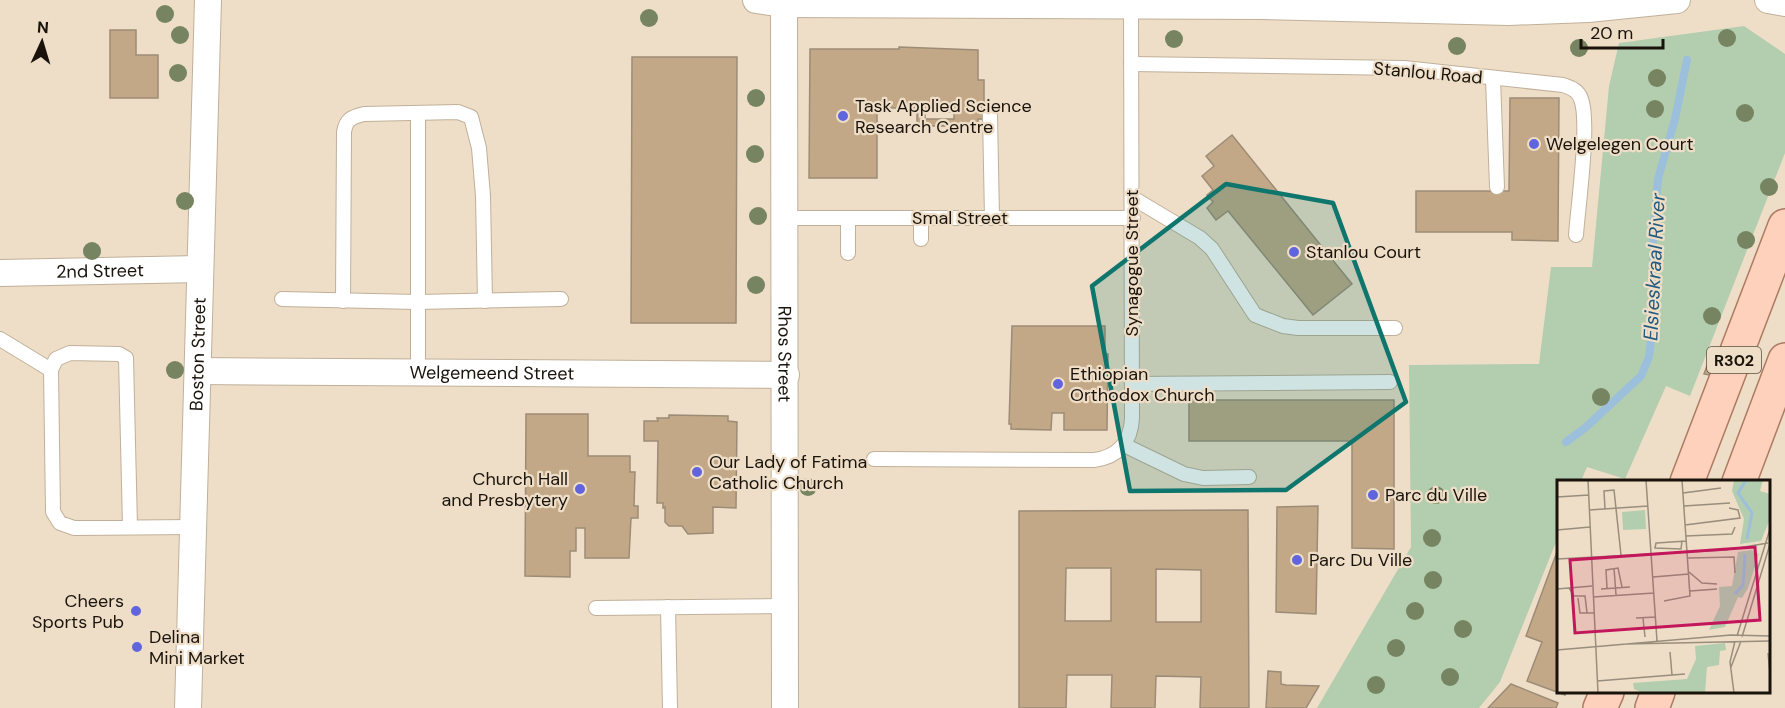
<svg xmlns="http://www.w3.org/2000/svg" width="1785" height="708" viewBox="0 0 1785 708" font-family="'DM Sans',sans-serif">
<rect width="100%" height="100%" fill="#efdec7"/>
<path fill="#b3cdaf" d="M1744 26 1785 54V153L1690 396 1666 386 1625 479 1587 467 1581 481 1558 482V537L1500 682 1479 708H1317L1411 547 1409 365 1539 364 1551 267H1592L1609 86 1619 43Z"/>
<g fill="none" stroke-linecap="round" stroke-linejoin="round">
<path stroke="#9cc0dc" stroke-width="8" d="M1566 442 1585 428 1641 376 1649 357 1653 321V234L1658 179 1675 119 1687 60"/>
</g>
<g fill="#c2a886" stroke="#9c8c77" stroke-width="1.5" fill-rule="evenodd">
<path d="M110 30H136V55H158V98H110Z"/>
<path d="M899 47 978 50V80H984V119H978V126H917V108H877V178H809L810 49H899ZM925 112H954V119H925Z"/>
<path d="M632 57H737L736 323H631Z"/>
<path d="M1510 98H1559L1558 241 1512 240V232H1416V191H1509Z"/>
<path d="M1232 135 1352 284 1313 315 1228 211 1216 220 1207 208 1213 202 1207 195 1213 190 1202 176 1214 166 1206 156Z"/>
<path d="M1012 326H1105V354H1108L1107 430H1064V413H1052L1051 430 1011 429V424H1009Z"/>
<path d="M1708 363H1713L1709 375 1704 374Z"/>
<path d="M1189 400H1394V549L1352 548V441H1189Z"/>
<path d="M526 414H588V456H630V472H635L634 506H638V518H631L629 558H585V528H576V551H570V577L525 576Z"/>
<path d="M669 415 728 416V421L737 422 736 508 713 507V533L688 534 682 526H669L665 522V507L663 508V503H657L658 441H644V421H658L657 418H669Z"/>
<path d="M1318 506 1316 614 1276 612 1277 507Z"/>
<path d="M1248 510 1249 708H1200L1201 677 1156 676 1155 708H1111L1112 675H1067L1066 708H1019V511ZM1066 568H1111V621H1065ZM1156 569 1201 570V622H1156Z"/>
<path d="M1558 549V692H1566L1565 695 1527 681 1542 642 1526 636Z"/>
<path d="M1268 671 1281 672V684L1286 685 1319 686 1306 708H1266Z"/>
<path d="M1511 684 1558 703 1556 708H1488Z"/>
</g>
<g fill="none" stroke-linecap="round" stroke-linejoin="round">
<defs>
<g id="lane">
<path d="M1131 64 1404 68 1563 85C1571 88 1578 90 1581 99 1590 122 1578 206 1576 235"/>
<path d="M1493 79 1497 187"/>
<path d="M418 114V373"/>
<path d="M990 114 992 218"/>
<path d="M1133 198 1200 238 1212 249 1255 315 1283 326 1298 328H1395"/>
<path d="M787 218H1133"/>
<path d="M921 239V218"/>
<path d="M848 253V218"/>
<path d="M282 299 418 302 561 299"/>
<path d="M343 301 344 132C346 119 352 117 364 114L458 112 471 117 479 148 483 196 485 301"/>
<path d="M0 339 51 370"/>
<path d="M1132 384 1390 382"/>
<path d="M1124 445 1184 474 1203 478 1249 477"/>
<path d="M874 459 1094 460C1118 457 1131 442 1132 418L1131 5"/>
<path d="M130 527 126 358 119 354 70 353 56 359 51 370 53 512 60 523 74 528 194 527"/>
<path d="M668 607 670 708"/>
<path d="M596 608 785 606"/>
</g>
<g id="street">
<path d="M756 0 784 4 1262 6 1509 12 1588 9 1677 0"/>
<path id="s1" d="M784 0 785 708"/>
<path d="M1768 0 1785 3"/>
<path id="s2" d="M0 273 200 269"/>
<path id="s3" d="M198 371 786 375"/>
<path id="s4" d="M188 708 208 0"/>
</g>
<g id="primary">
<path d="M1687 482 1785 226"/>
<path d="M1739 482 1785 360"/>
<path d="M1600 708 1607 692"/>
<path d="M1652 708 1658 692"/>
</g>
</defs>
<use href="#lane" stroke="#c0b09a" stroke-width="16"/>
<use href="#street" stroke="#c0b09a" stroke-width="28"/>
<use href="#primary" stroke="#ad7a61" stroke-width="36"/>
<use href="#lane" stroke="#fff" stroke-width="14"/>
<use href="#street" stroke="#fff" stroke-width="26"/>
<use href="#primary" stroke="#fdd1bc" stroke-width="33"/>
</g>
<g fill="#768461">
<circle cx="165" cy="14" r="9"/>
<circle cx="649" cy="18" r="9"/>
<circle cx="180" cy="35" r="9"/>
<circle cx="1727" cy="38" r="9"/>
<circle cx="1174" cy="39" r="9"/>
<circle cx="1457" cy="46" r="9"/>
<circle cx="1579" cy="48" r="9"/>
<circle cx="178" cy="73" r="9"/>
<circle cx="1657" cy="78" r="9"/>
<circle cx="756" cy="98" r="9"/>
<circle cx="1655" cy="109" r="9"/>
<circle cx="1745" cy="113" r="9"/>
<circle cx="755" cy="154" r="9"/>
<circle cx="1769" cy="187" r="9"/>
<circle cx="185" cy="201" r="9"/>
<circle cx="758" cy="216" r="9"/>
<circle cx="1746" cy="240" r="9"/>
<circle cx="92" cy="251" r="9"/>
<circle cx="756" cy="285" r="9"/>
<circle cx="1712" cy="316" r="9"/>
<circle cx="175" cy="370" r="9"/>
<circle cx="1601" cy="397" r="9"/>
<circle cx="808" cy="487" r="9"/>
<circle cx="1436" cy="495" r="9"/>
<circle cx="1432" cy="538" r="9"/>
<circle cx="1433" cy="580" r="9"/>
<circle cx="1415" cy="611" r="9"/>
<circle cx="1463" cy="629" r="9"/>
<circle cx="1396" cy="648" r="9"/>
<circle cx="1450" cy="677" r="9"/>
<circle cx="1376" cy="685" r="9"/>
</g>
<path fill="#0f766e" fill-opacity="0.2" stroke="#0f766e" stroke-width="4.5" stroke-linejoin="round" d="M1226 184 1333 203 1406 402 1286 490 1130 491 1092 286Z"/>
<g fill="#6065de" stroke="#efdec7" stroke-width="2">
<circle cx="843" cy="116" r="6"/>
<circle cx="1534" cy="144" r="6"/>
<circle cx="1294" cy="252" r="6"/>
<circle cx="1058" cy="384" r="6"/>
<circle cx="697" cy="472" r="6"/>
<circle cx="580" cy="489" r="6"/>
<circle cx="1373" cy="495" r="6"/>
<circle cx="1297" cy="560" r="6"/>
<circle cx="136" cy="611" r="6"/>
<circle cx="137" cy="647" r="6"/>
</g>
<g text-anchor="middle" stroke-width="4.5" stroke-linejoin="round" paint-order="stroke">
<rect fill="#efdec7" stroke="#595043" stroke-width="1.5" x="1707" y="347" width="54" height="26" rx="4.5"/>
<g font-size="16" font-weight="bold" fill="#19130b">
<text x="1734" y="366">R302</text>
</g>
<g font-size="18" fill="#19130b" stroke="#efdec7">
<text transform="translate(1428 73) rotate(5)" y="6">Stanlou Road</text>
<text x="960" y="224">Smal Street</text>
<text transform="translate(1132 263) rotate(-90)" y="6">Synagogue Street</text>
<text dy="6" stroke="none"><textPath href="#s2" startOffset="100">2nd Street</textPath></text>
<text dy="6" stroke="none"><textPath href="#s4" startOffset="354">Boston Street</textPath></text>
<text dy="6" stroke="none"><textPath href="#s1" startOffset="354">Rhos Street</textPath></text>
<text dy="6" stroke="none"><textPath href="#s3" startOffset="294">Welgemeend Street</textPath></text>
</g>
<g font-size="18" fill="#19130b" stroke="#efdec7" text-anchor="start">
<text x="855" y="112">Task Applied Science<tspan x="855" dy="21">Research Centre</tspan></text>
<text x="1546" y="150">Welgelegen Court</text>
<text x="1306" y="258">Stanlou Court</text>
<text x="1070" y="380">Ethiopian<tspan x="1070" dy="21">Orthodox Church</tspan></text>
<text x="709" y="468">Our Lady of Fatima<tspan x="709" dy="21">Catholic Church</tspan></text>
<text x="568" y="485" text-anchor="end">Church Hall<tspan x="568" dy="21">and Presbytery</tspan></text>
<text x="1385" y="501">Parc du Ville</text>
<text x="1309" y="566">Parc Du Ville</text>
<text x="124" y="607" text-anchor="end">Cheers<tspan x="124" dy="21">Sports Pub</tspan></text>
<text x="149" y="643">Delina<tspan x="149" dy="21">Mini Market</tspan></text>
</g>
<g font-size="20" font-style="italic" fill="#225a80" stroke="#efdec7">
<text transform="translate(1654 267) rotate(-87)" y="7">Elsieskraal River</text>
</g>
</g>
<g transform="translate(1557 480)">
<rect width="213" height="213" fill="#efdec7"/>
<path d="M177 0H206L203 11 213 14V39L204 61 183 64 187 39 175 11ZM88 30 89 49 66 50 65 32ZM194 70 202 74 191 108 185 118 181 117 168 147 152 150 163 126 162 107 175 106 181 72ZM168 163 169 170 163 171 162 185 150 187 148 213H86L77 209 76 203 130 199 139 179 138 166Z" fill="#b3cdaf"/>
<path fill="none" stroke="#9cc0dc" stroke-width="3" d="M189 0 181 13 195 33 190 59M178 114 186 105 188 74"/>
<path fill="none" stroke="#998d7c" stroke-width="1.5" d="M31 0 41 213M89 0 100 161M126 13 164 8M0 17 32 15M127 26 173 23M48 29 47 11 57 10 64 75M32 30 91 26M128 45 183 38 181 30 172 28M0 50 33 47M129 56 175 54 178 47M125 61 124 69 98 68 99 63H100L129 61M131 78 177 77 178 93M0 79 169 70 211 63M57 88 59 115M132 92 145 103 160 104M96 97 132 94M12 108 17 116H28L30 133M50 108 49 90 61 88 65 107M0 109 35 106M44 109 73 107M133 111 160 109M36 117 97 113M21 118 23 133H37M107 121 133 116 125 0M79 138 99 137M86 138 88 157M180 156 213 49M185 157 213 64M69 164 213 161M0 170 174 155 213 156M113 172 115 195M211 173 213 194M174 187 184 161M40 201 128 194M177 213 173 182 178 161"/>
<path fill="#c2185b" fill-opacity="0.15" stroke="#c2185b" stroke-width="3" d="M198 67 203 140 18 153 13 80Z"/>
<rect width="213" height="213" fill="none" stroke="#19130b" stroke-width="3"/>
</g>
<g transform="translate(42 42) rotate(4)" stroke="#efdec7" stroke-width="4.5" paint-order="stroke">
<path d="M0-4.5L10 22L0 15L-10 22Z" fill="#19130b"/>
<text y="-9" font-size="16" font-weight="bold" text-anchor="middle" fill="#19130b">N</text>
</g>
<path d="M1581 39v9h82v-9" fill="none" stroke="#19130b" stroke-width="3"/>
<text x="1590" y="39" font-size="18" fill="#19130b" stroke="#efdec7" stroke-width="4.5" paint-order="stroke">20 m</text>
</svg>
